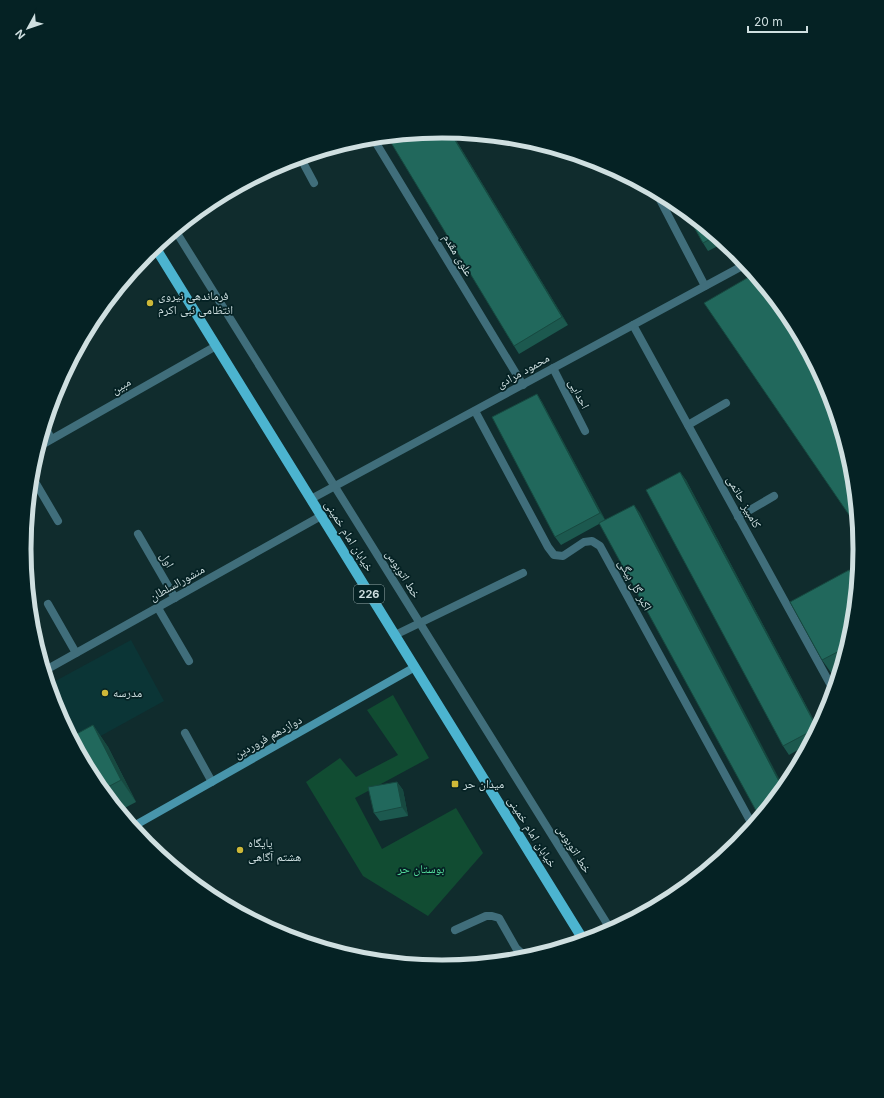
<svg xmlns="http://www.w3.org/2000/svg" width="884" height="1098" viewBox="0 0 884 1098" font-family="Inter,'Noto Naskh Arabic',sans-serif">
<rect width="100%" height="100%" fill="#102c2d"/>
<path fill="#0b3536" d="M131 640 164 701 77 749 56 709 48 685Z"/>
<path fill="#114c32" d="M393 695 429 758 355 798 382 849 456 808 483 853 428 916 363 876 306 782 340 758 356 777 398 755 367 710Z"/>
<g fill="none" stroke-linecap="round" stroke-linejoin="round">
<g stroke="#406e7b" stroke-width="8">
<path d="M300 157 314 183"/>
<path d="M175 230 611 930"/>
<path d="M553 368 585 431"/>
<path d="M688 425 726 403"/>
<path d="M45 426 51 439"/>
<path d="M31 475 58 521"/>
<path d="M738 517 774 496"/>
<path d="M138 534 175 598"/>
<path d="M48 604 76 653"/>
<path d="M158 608 189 661"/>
<path d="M185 733 212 782"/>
</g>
<g stroke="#406e7b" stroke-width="8">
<path d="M373 138 523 385"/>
<path d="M656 192 705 286"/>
<path d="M633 325 834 691"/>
<path d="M475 411 548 547 554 555 563 556 584 542 592 541 600 546 753 826"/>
<path d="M38 447 216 346"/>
<path d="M395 635 523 573"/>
<path d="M44 671 321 516"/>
<path d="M455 930 486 916H492L499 918 516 948 527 958"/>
</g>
<path stroke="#406e7b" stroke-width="8" d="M311 499 746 264"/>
<path stroke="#4895ab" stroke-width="8" d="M132 827 415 667"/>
<path stroke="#4cb4d0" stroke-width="10" d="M155 247 584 941"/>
</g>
<g fill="#1c594f">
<path d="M442 131 451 132 568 325 519 354 514 346Z"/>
<path d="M685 211 724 243 708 251 703 243Z"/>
<path d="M537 394 542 402 605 520 640 513 599 524 561 545 555 537Z"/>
<path d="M680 472 686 480 818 728 810 743 789 755 783 746Z"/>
<path d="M849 570 857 581 852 631 837 681 822 660Z"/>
<path d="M93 725 108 747 136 802 119 811 94 781Z"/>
<path d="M397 782 403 790 408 816 380 821 374 813Z"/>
</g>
<g fill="#174940">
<path d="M450 132H451L568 325 562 317Z"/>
<path d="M769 291 772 295 829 391 830 394Z"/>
<path d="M537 394 542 402 606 521 600 513Z"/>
<path d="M680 472 686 480 818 728V729Z"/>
<path d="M634 505 640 513 784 788 783 789Z"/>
<path d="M849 570 857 581V584Z"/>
<path d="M93 725 108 747 136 802 121 780Z"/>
<path d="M397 782 403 790 408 816 402 807Z"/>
</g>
<g fill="#21685c" stroke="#174940">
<path d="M442 131 450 132 562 317 514 346 387 136Z"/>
<path d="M685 211 716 236 703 243Z"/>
<path d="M754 274 769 291 830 394 852 468 858 528 704 303Z"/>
<path d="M537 394 600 513 555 537 492 417Z"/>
<path d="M680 472 817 728 783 746 646 490Z"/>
<path d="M634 505 783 789 760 818 599 523Z"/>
<path d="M849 570 857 584 852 631 847 647 822 660 790 602Z"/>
<path d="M93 725 121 780 102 790 94 781 71 737Z"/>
<path d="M397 782 402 807 374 813 368 787Z"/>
</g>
<g fill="#ceb838" stroke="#052224" stroke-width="1.5">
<circle cx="150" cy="303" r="4"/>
<circle cx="105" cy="693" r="4"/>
<rect x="451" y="780" width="8" height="8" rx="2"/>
<circle cx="240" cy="850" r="4"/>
</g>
<g text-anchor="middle" stroke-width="3.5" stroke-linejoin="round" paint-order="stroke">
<rect fill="#052224" stroke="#92a6a8" stroke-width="1" x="354" y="585" width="30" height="18" rx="3"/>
<g font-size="11" font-weight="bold" fill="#cfdfe0">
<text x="369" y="598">226</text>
</g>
<g font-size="12" fill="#cfdfe0" stroke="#052224">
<text transform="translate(458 255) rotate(59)" y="4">علوی مقدم</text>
<text transform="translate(523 371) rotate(-29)" y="4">محمود مرادی</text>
<text transform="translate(121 386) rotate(-30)" y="4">مبین</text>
<text transform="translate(579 394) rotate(63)" y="4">احدایی</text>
<text transform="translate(744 502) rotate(61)" y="4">کامبیز حاتمی</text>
<text transform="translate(349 536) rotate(58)" y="4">خیابان امام خمینی</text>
<text transform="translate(167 560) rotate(60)" y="4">اول</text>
<text transform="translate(403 574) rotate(58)" y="4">خط اتوبوس</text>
<text transform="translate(177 583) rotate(-29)" y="4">منشورالسلطان</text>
<text transform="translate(635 585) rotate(61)" y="4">اکبر گل بیگی</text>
<text transform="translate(268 737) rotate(-29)" y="4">دوازدهم فروردین</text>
<text transform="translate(532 832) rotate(58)" y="4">خیابان امام خمینی</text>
<text transform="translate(574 849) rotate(58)" y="4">خط اتوبوس</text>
</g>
<g font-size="12" fill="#cfdfe0" stroke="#052224" text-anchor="start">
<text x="158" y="300">فرماندهی نیروی<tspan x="158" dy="14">انتظامی نبی اکرم</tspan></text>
<text x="113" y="697">مدرسه</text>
<text x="463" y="788">میدان حر</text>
<text x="248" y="847">پایگاه<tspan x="248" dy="14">هشتم آگاهی</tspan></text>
</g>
<g font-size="12" fill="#54dd9c" stroke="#052224">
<text x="421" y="873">بوستان حر</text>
</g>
</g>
<path d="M0 0H884V1098H0ZM31 549a411 411 0 1 1 822 0a411 411 0 1 1-822 0Z" fill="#052224" fill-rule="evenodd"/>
<path fill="none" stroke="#cfdfe0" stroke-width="5" d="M31 549a411 411 0 1 1 822 0a411 411 0 1 1-822 0Z"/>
<g transform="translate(28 28) rotate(230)" stroke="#052224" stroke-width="3" paint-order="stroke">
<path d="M0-3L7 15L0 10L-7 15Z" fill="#cfdfe0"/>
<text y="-6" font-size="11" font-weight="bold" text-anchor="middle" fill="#cfdfe0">N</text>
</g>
<path d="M748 26v6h59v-6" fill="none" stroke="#cfdfe0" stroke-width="2"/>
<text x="754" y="26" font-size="12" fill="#cfdfe0" stroke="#052224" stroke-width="3" paint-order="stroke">20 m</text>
</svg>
